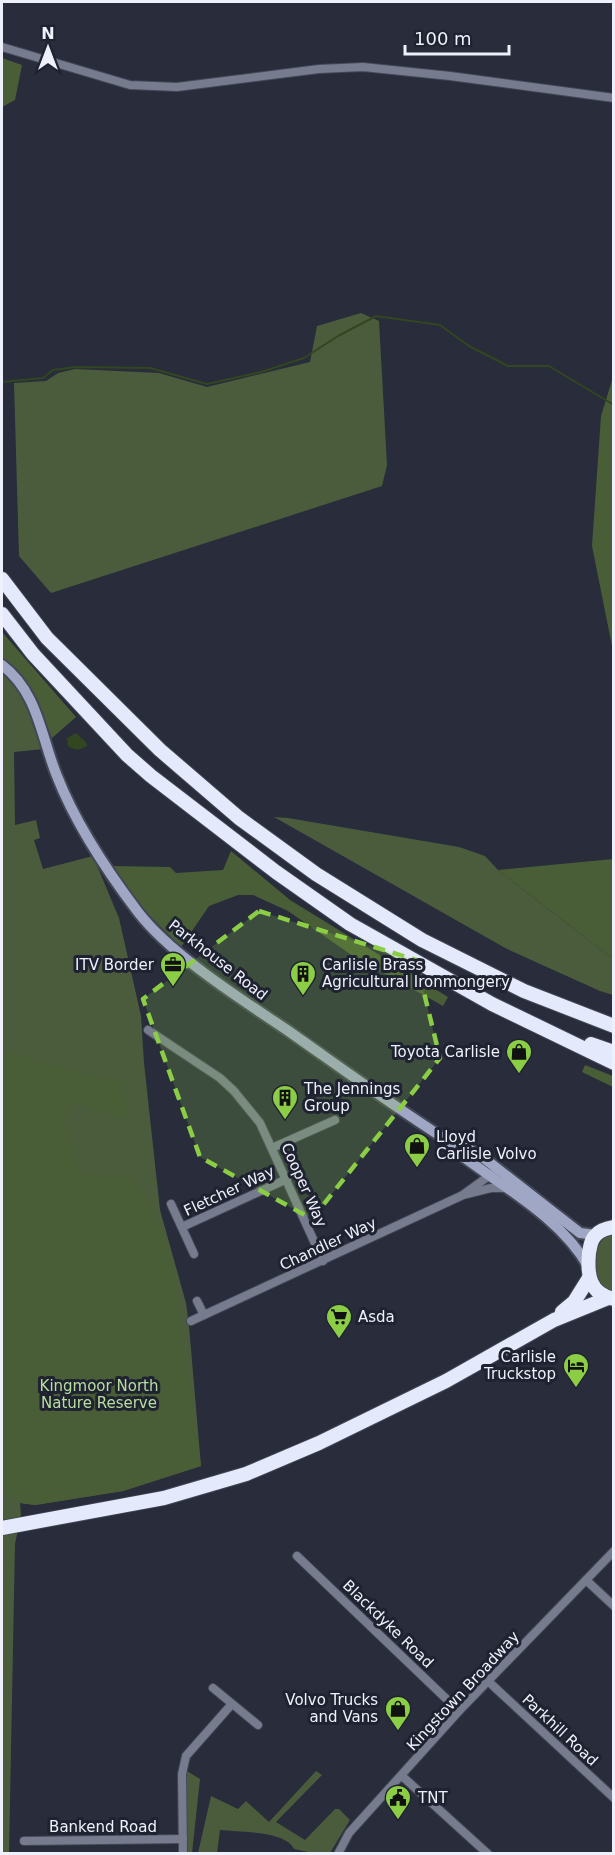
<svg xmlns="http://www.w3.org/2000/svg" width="615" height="1855" viewBox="0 0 615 1855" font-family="'DejaVu Sans',sans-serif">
<rect width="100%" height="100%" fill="#282c3b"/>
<g fill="#4b5c3d">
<path d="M361 313 379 321 387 465 382 486 51 593 19 556 14 383 46 381 58 373 75 369 159 373 207 387 310 362 317 326Z"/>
<path d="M2 672C25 692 34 721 44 749L14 752 15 825 36 820 40 838 34 840 43 869 93 856 119 918 141 1016 144 1063 160 1210 186 1303 189 1326 201 1466 123 1491 35 1505 20 1503 21 1514 15 1544 9 1854 2 1853Z"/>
<path d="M274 817 288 818 459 847 485 856 498 870 613 959V995L600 991 507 949Z"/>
<path d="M613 1233V1292C585 1288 588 1242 613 1233Z"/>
<path d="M187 1771 200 1779 192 1853H185V1772Z"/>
<path d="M316 1771 322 1775 276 1822 305 1840 335 1809H339L350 1820 330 1853H313L294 1849C286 1831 239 1832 220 1830L217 1853H198L211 1796 238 1809 246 1801 269 1822Z"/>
</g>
<g fill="#495e37">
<path d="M2 58 22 65 15 100 2 107Z"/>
<path d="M613 377V651L592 546 601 416Z"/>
<path d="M2 632 76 717 52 738 30 689 17 670 2 660Z"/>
<path d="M231 851 290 900 448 997 443 1006 350 954 288 911 253 895H238L209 906 181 947 133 899 112 866 170 867 176 873 223 870Z"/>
<path d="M613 859V959L498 870Z"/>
<path d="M2 1051 120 1082 131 1122 73 1103 64 1120 80 1174 133 1177 170 1246 201 1466 123 1491 35 1505 20 1503 2 1487Z"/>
<path d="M585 1065 613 1076V1087L582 1072Z"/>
</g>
<path fill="#324620" d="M76 733 86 742 87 746C79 751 75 750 68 746L67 738Z"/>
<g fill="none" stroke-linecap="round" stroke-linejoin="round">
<path stroke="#324620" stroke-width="2" d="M2 382 43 378 53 370 75 367 150 368 207 384 261 372 304 358 338 336 376 316 440 325 469 346 508 366H549L614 405"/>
<defs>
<g id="street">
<path d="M2 47 130 85 177 87 319 69 363 67 450 76 614 98"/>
<path d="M148 1030 220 1078 234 1091 260 1123 323 1261"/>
<path d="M272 1148 335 1120"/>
<path d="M464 1194 493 1173"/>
<path d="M171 1204 194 1254"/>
<path d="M182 1227 287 1179"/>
<path d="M197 1301 204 1315"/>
<path d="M191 1321 463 1195 491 1188H506"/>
<path d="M297 1556 459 1711"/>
<path d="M586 1580 614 1606"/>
<path d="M489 1682 614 1798"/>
<path d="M213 1688 258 1725"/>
<path d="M402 1776 488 1854"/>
<path d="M24 1841 183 1839"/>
<path d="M183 1854 182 1774 186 1756 231 1705"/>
<path d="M338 1854 349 1833 459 1711 614 1551"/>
</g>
<g id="secondary">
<path d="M2 665C38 692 41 737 57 776 76 825 107 871 138 912 171 955 241 999 287 1030 344 1070 400 1111 459 1148L465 1158C508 1190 561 1219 588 1266"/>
<path d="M459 1148H467L485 1159 580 1233 596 1235"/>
</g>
<g id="highway">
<path d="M2 579 47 638 160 750 239 818 316 874 422 940 524 991 614 1026"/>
<path d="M2 614 33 654 127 755 151 776 276 872 350 924 492 1004 614 1063"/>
<path d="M591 1044 614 1052"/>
<path d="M614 1227C608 1228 600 1230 596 1235 591 1239 590 1247 589 1253 587 1274 589 1294 614 1299"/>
<path d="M562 1312 574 1302 589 1278"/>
<path d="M2 1528 164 1498 246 1474 319 1443 446 1381 554 1320 608 1298"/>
</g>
</defs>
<use href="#street" stroke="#444856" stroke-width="10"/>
<use href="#secondary" stroke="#444856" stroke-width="14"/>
<use href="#highway" stroke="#444856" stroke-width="16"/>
<use href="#street" stroke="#767b8e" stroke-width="8"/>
<use href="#secondary" stroke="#9fa7c5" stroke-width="10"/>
<use href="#highway" stroke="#e4e9fc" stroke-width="14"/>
</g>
<path fill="#8bce46" fill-opacity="0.2" stroke="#8bce46" stroke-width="4.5" stroke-dasharray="12 8" stroke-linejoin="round" d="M259 911 416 960 440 1058 312 1219 200 1157 143 999Z"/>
<defs>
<symbol id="office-pin" viewBox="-11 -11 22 30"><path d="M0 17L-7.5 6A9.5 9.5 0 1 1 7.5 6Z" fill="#8bce46" stroke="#1f2230"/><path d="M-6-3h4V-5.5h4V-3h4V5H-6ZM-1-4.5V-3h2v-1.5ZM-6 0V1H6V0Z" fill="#111"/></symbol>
<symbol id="building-pin" viewBox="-11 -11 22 30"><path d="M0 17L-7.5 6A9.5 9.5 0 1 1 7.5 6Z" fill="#8bce46" stroke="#1f2230"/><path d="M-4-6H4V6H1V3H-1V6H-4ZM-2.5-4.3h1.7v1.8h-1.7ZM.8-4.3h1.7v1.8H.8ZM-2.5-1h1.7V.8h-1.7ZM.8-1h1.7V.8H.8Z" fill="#111"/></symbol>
<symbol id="shop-pin" viewBox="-11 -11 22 30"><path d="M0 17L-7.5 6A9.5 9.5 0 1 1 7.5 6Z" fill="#8bce46" stroke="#1f2230"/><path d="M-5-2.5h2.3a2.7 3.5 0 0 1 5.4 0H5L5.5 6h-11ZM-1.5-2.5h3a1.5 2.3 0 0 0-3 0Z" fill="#111"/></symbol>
<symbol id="supermarket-pin" viewBox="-11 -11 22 30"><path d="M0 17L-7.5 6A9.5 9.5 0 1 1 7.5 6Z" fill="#8bce46" stroke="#1f2230"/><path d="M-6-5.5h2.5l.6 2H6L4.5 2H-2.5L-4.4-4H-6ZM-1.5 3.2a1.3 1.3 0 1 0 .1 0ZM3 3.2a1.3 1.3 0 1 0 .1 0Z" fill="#111"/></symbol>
<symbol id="hotel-pin" viewBox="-11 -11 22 30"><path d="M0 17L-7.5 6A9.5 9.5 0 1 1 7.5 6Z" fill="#8bce46" stroke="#1f2230"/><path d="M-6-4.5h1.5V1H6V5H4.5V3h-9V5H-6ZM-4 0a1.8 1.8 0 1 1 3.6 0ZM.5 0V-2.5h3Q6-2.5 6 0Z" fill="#111"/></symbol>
<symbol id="civic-pin" viewBox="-11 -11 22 30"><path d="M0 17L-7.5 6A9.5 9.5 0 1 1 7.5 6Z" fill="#8bce46" stroke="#1f2230"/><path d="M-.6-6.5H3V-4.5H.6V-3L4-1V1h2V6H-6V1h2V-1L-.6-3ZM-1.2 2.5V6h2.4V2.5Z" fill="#111"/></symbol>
</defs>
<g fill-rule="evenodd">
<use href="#office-pin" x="158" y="950" width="30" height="40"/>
<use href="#building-pin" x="288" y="959" width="30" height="40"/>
<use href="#shop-pin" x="504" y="1037" width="30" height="40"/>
<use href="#building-pin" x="270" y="1083" width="30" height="40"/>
<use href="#shop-pin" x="402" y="1131" width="30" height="40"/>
<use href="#supermarket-pin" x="324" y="1302" width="30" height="40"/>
<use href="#hotel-pin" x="561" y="1351" width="30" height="40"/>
<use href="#shop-pin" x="383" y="1694" width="30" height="40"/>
<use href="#civic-pin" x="383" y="1783" width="30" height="40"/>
</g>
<g text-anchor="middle" stroke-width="6" stroke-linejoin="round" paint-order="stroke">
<g font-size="15" fill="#eef1fb" stroke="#1f2230">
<text transform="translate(218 960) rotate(38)" y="5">Parkhouse Road</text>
<text transform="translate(304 1185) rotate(66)" y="5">Cooper Way</text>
<text transform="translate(229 1191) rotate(-25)" y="5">Fletcher Way</text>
<text transform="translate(328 1244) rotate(-25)" y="5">Chandler Way</text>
<text transform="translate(388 1624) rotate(44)" y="5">Blackdyke Road</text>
<text transform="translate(463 1691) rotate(-47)" y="5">Kingstown Broadway</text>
<text transform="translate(560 1730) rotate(43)" y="5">Parkhill Road</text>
<text x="103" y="1832">Bankend Road</text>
</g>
<g font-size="15" fill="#eef1fb" stroke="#1f2230" text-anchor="start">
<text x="154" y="970" text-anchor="end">ITV Border</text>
<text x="322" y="970">Carlisle Brass<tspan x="322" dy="17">Agricultural Ironmongery</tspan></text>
<text x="500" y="1057" text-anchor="end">Toyota Carlisle</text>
<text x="304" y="1094">The Jennings<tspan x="304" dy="17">Group</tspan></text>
<text x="436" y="1142">Lloyd<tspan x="436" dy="17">Carlisle Volvo</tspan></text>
<text x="358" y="1322">Asda</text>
<text x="556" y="1362" text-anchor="end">Carlisle<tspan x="556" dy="17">Truckstop</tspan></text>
<text x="378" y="1705" text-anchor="end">Volvo Trucks<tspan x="378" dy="17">and Vans</tspan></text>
<text x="418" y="1803">TNT</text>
</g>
<g font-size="15" fill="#b9dd9c" stroke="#1f2230">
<text x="99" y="1391">Kingmoor North<tspan x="99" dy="17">Nature Reserve</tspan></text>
</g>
</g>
<rect width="615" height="1855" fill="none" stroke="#eef1fb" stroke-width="6"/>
<g transform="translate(48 48)" stroke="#1f2230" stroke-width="4.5" paint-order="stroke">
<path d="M0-4.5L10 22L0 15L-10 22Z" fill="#eef1fb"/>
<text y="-9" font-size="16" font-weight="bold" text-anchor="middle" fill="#eef1fb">N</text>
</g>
<path d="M405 45v9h104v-9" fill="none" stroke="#eef1fb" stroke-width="3"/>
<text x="414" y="45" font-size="18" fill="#eef1fb" stroke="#1f2230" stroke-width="4.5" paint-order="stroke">100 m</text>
</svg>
